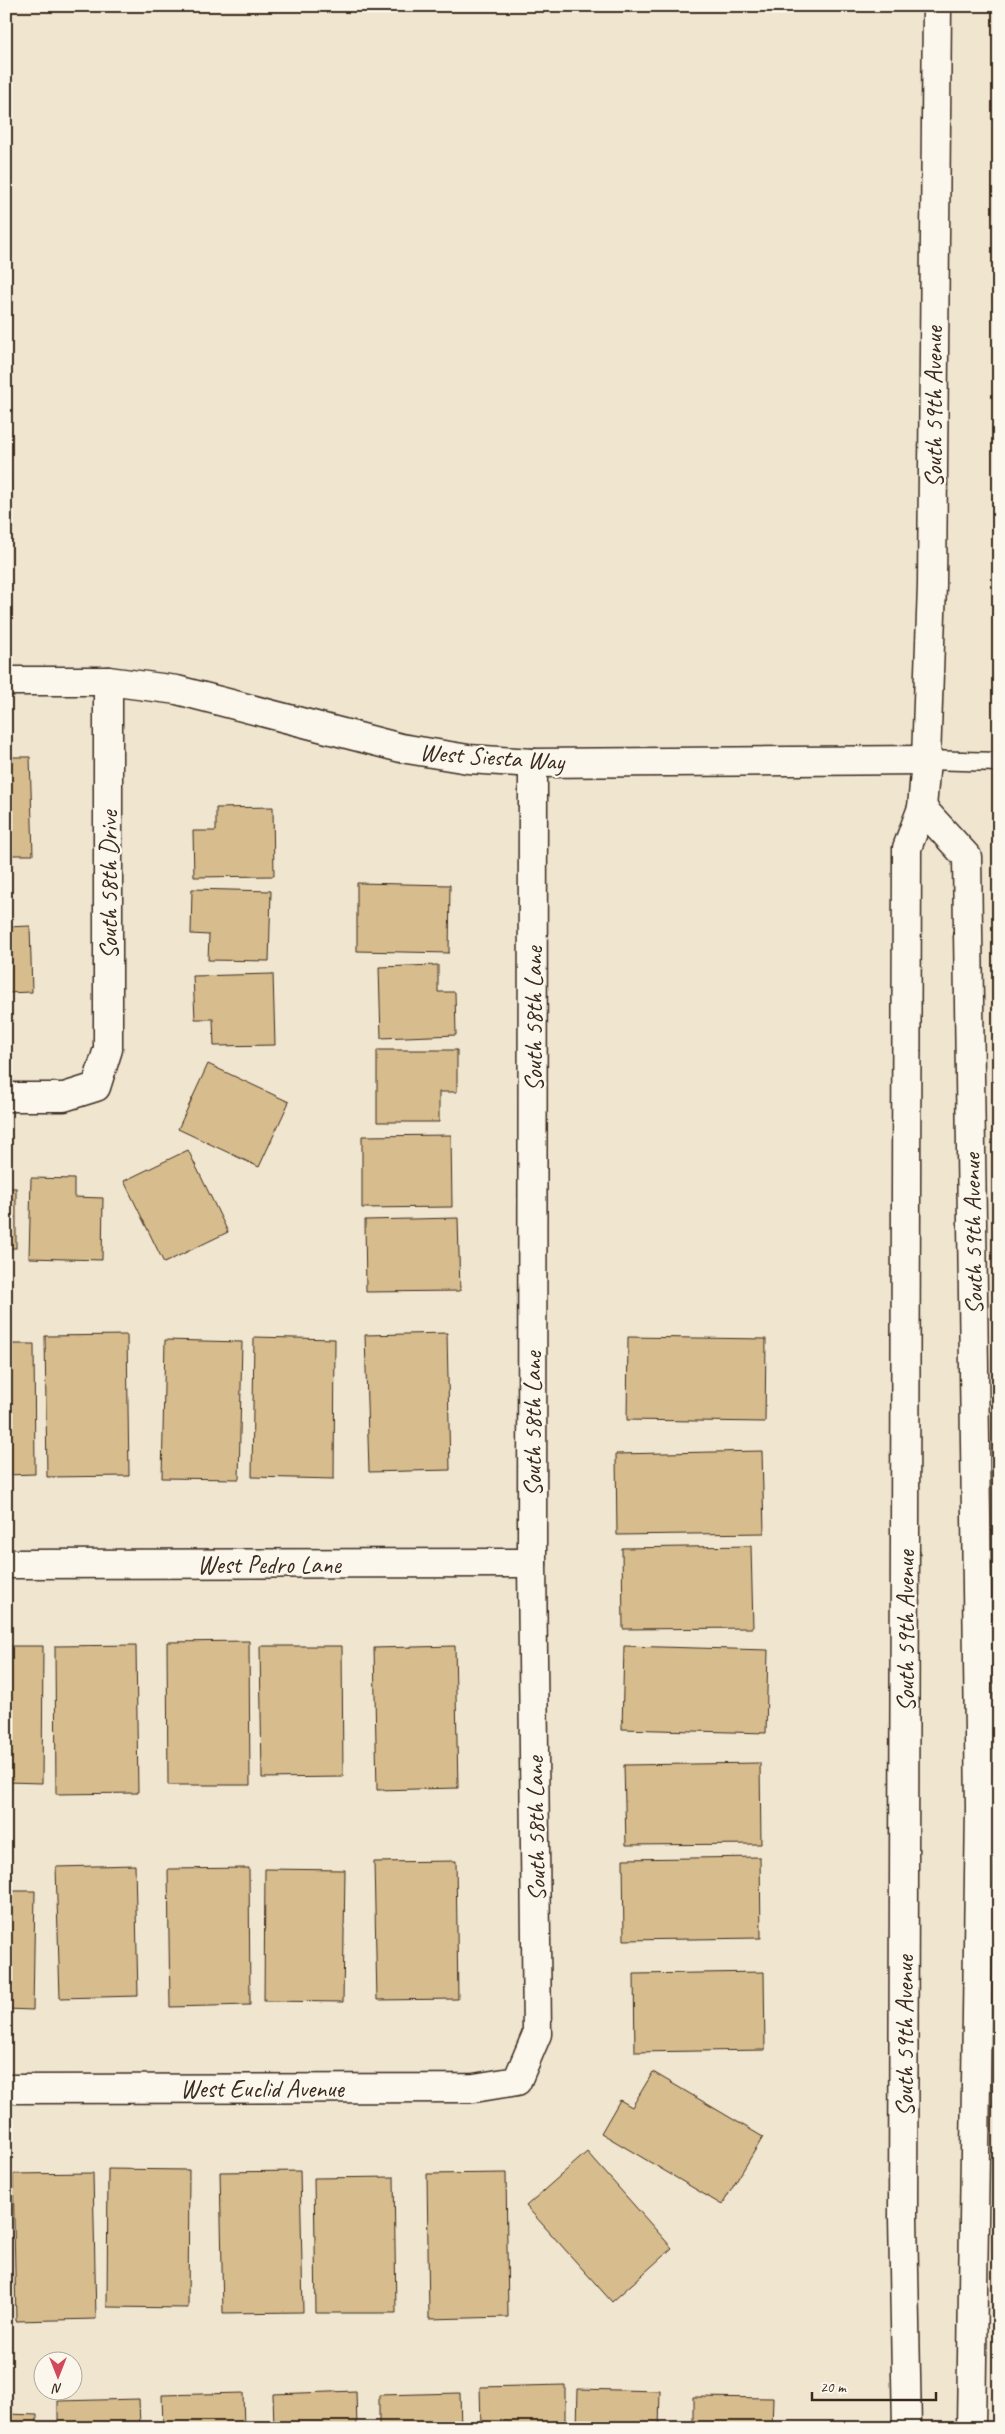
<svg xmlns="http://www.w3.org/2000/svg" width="1005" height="2434" viewBox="0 0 1005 2434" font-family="Caveat,sans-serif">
<rect width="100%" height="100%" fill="#f0e6d0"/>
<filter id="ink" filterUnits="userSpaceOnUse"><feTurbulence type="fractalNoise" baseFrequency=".02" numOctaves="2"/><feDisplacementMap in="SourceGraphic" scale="10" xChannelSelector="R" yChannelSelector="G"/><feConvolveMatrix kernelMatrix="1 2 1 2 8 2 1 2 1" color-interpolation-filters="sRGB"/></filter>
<g filter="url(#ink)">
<g fill="#d7bd8d" stroke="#3b2a1e">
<path d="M6 451H10L12 520H6Z"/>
<path d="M6 757H30L33 855H6Z"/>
<path d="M273 807 274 876 194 877 193 831H216V808Z"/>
<path d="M357 883 450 885 449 953 357 951Z"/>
<path d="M192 889 271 891 269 961 208 960 209 935 191 934Z"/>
<path d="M30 926 32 992 6 993V927Z"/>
<path d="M438 965V992H455L456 1035 381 1038 379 967Z"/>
<path d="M273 974 275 1045 214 1046 213 1019H195L193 976Z"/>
<path d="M377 1050H457V1092H439V1122H377Z"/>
<path d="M208 1064 289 1102 259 1167 178 1129Z"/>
<path d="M451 1135 452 1207 362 1208V1136Z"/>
<path d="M188 1150 228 1232 164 1263 124 1181Z"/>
<path d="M31 1178 74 1179V1197L103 1198 102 1260 29 1258Z"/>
<rect x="6" y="1188" width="10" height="60"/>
<path d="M458 1218 460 1291 366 1292 365 1220Z"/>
<path d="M447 1333 450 1470 369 1472 365 1335Z"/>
<path d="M127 1335 129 1476 47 1477 45 1336Z"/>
<path d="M254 1337 335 1339 334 1479 252 1477Z"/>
<path d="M628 1337 766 1339 765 1422 627 1420Z"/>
<path d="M165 1340 242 1342 239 1479 162 1478Z"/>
<path d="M6 1344H34L35 1474 6 1475Z"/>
<path d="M762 1451 764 1533 617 1535 616 1454Z"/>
<path d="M751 1546 753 1628 623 1629 622 1548Z"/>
<path d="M249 1641 250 1785H168L167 1642Z"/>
<path d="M136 1645 138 1793 56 1794 55 1646Z"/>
<path d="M6 1646H43L42 1783 6 1782Z"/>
<path d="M260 1646H342L343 1777 262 1778Z"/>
<path d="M455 1646 458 1788 377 1790 374 1648Z"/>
<path d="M624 1646 768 1650 766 1733 622 1729Z"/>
<path d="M760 1763 761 1844 626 1845 624 1765Z"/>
<path d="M760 1857 761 1938 624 1940 623 1859Z"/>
<path d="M456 1861 458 1999 377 2000 374 1862Z"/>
<path d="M135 1865 138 1996 60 1998 56 1867Z"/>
<path d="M249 1868 250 2005 170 2007 168 1869Z"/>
<path d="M265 1869 345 1870 343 2002 264 2001Z"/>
<path d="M6 1891H35L33 2010 6 2009Z"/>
<path d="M764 1972 765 2050 635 2052 634 1974Z"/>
<path d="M653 2072 763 2137 722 2205 601 2133 620 2100 632 2107Z"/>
<path d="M587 2152 672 2248 612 2302 526 2206Z"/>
<path d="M108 2169 189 2170 188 2308 107 2307Z"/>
<path d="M300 2171 303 2312 223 2313 220 2172Z"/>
<path d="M93 2173 96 2319 16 2321 13 2174Z"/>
<path d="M506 2173 508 2317 429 2319 427 2174Z"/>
<path d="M394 2177 396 2313H316L314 2178Z"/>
<path d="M565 2385V2428H481L480 2387Z"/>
<path d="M578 2389 660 2391 659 2428H577Z"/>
<path d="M356 2391 357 2428H274L273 2394Z"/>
<path d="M243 2393 244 2428H163L162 2395Z"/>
<path d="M460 2393 461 2428H379V2395Z"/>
<path d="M693 2397 773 2398 772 2428H693Z"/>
<path d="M139 2399 140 2428H58V2401Z"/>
<path d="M6 2414 37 2415V2428H6Z"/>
</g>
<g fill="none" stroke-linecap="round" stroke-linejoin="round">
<defs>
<g id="service">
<path d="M926 760 999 762"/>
<path d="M980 1807H999"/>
</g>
<g id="minor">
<path d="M6 681H108L177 690 401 748 468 759 533 763 926 760"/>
<path d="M6 1097H64L96 1087 108 1049V681"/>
<path d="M6 1564 532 1563"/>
<path d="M6 2089 474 2088 517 2081 537 2034 532 1563 533 763"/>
</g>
<g id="secondary">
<path d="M922 808 967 857 980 1807 971 2428"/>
<path d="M907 2428 903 2217 907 848 922 808 926 760 932 585 937 6"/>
</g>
</defs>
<use href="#service" stroke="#3b2a1e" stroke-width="21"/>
<use href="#minor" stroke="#3b2a1e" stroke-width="31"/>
<use href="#secondary" stroke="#3b2a1e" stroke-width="31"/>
<use href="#service" stroke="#fbf7ec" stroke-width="18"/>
<use href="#minor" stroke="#fbf7ec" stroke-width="28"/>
<use href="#secondary" stroke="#fbf7ec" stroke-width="28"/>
</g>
</g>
<g text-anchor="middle" stroke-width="4.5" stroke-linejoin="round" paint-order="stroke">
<g font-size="25" fill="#3b2a1e" stroke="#fbf7ec">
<text transform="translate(933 407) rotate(-90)" y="9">South 59th Avenue</text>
<text transform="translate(492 756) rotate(4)" y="9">West Siesta Way</text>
<text transform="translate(108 885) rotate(-90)" y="9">South 58th Drive</text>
<text transform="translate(533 1019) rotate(-90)" y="9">South 58th Lane</text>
<text transform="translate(972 1234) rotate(-91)" y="9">South 59th Avenue</text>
<text transform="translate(532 1424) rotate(-90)" y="9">South 58th Lane</text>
<text x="269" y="1573">West Pedro Lane</text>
<text transform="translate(905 1631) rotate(-90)" y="9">South 59th Avenue</text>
<text transform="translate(535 1829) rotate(-91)" y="9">South 58th Lane</text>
<text transform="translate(904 2036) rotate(-90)" y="9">South 59th Avenue</text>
<text x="262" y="2097">West Euclid Avenue</text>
</g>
</g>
<rect width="1005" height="2434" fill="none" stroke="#fbf7ec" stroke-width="25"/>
<rect x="12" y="12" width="980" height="2409" fill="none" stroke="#3b2a1e" stroke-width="2" filter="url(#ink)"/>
<g transform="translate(58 2376) rotate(180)"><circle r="24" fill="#fbf7ec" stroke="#aea59a"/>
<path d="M0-4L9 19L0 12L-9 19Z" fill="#d1495b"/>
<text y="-8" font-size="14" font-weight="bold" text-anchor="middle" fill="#3b2a1e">N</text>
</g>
<path d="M812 2392v8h124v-8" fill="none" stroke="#3b2a1e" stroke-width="2.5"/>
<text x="820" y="2392" font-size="15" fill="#3b2a1e" stroke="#fbf7ec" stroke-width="4" paint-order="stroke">20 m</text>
</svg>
